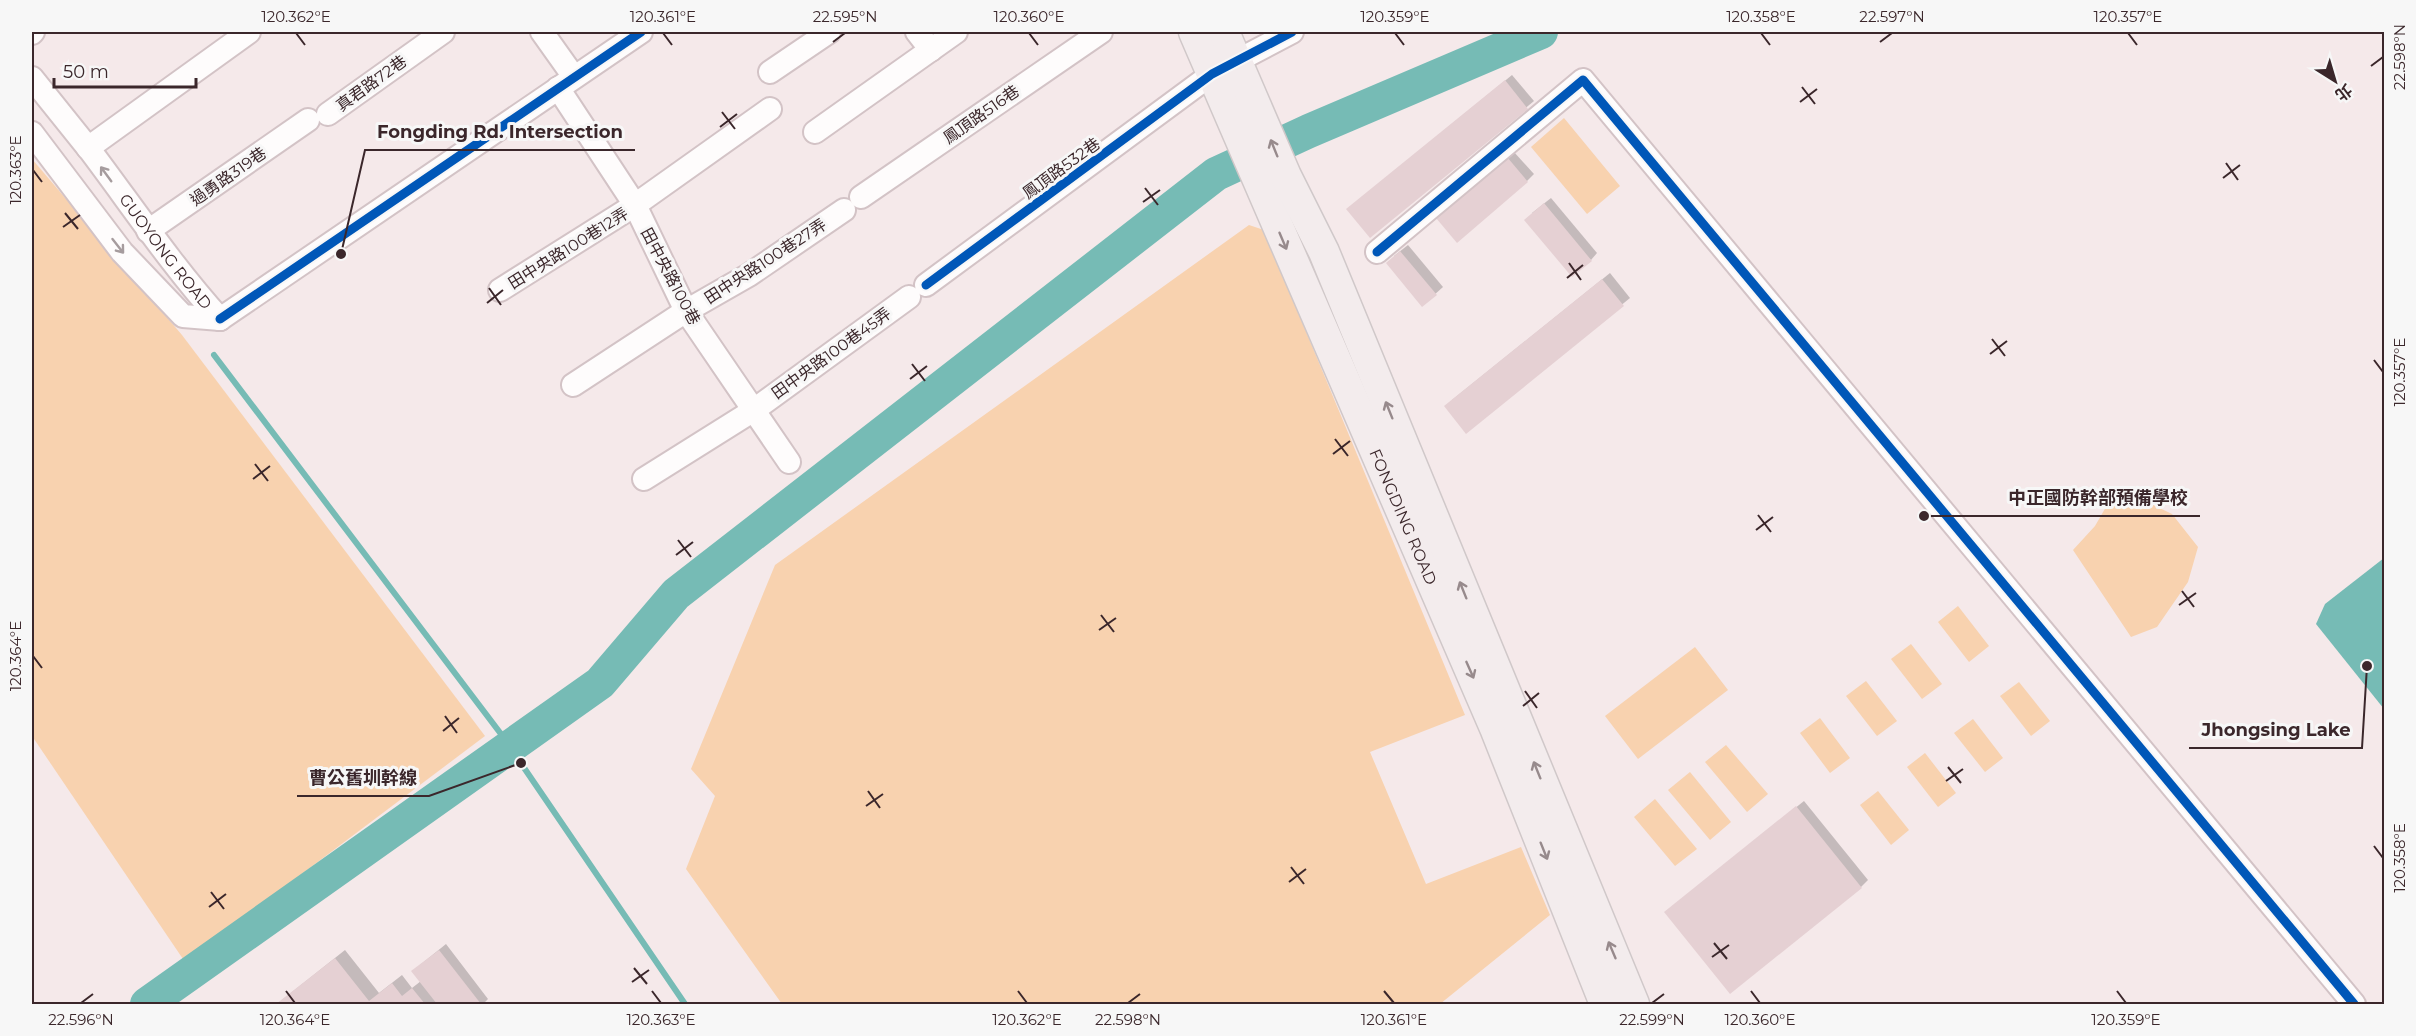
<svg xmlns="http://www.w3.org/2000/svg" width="2416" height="1036" viewBox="0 0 2416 1036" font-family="Montserrat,'Noto Sans TC',sans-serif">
<rect width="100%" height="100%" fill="#f5e9ea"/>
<g fill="#f8d2af">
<path d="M1564 118 1620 186 1587 214 1531 147Z"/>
<path d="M32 159 182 335 485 736 185 962 32 736Z"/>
<path d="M1249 225 1264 230 1465 715 1370 752 1426 884 1521 847 1550 915 1440 1004H782L686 869 715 796 691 769 775 565Z"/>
<path d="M2137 497 2172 514 2198 547 2188 582 2157 627 2131 637 2073 550 2095 526 2106 507Z"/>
<path d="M1958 606 1989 646 1969 662 1938 622Z"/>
<path d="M1911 644 1942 684 1922 699 1891 659Z"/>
<path d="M1695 647 1728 690 1638 759 1605 716Z"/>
<path d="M1866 681 1897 721 1877 736 1846 696Z"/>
<path d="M2019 682 2050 721 2031 736 2000 696Z"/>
<path d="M1820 718 1850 758 1830 773 1800 733Z"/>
<path d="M1973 719 2003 758 1985 772 1954 733Z"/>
<path d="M1726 745 1768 794 1747 812 1705 762Z"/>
<path d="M1925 753 1956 793 1938 807 1907 767Z"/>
<path d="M1690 772 1731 822 1710 840 1668 790Z"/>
<path d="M1878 791 1909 830 1891 845 1860 805Z"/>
<path d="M1655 799 1697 849 1675 866 1634 817Z"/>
</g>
<path fill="#76bbb5" d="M2384 558V709L2316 624 2325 604Z"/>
<g fill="#0003">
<path d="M1512 75 1534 101 1370 236 1355 203Z"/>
<path d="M1514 152 1534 174 1527 181 1444 211Z"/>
<path d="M1551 198 1597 253 1591 260 1532 213Z"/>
<path d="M1408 245 1443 287 1423 305 1394 256Z"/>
<path d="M1610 273 1630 298 1466 432 1452 400Z"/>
<path d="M1804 801 1868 880 1861 887 1673 906Z"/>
<path d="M446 944 488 999 483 1004H277L345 950 379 993 402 975 412 988 421 981 420 965Z"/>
</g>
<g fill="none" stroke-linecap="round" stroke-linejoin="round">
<path stroke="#76bbb5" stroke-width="6" d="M214 355 501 734 685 1004"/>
<path stroke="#76bbb5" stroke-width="34" d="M147 1004 600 683 676 594 1216 174 1309 131 1541 32"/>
</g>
<g fill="#e5d0d3">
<path d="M1505 80 1528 109 1370 238 1346 209Z"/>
<path d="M1507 157 1528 182 1457 243 1436 218Z"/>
<path d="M1544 203 1592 261 1572 277 1524 220Z"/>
<path d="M1400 251 1437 295 1422 307 1386 263Z"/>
<path d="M1602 279 1624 306 1466 434 1444 406Z"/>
<path d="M1796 806 1862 888 1730 994 1664 912Z"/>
<path d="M439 950 481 1004H437L411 971Z"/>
<path d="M335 958 369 1001 392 983 402 996 412 988 425 1004H276Z"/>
</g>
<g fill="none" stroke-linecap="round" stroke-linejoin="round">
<defs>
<g id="minor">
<path d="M542 32 574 77"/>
<path d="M917 32 931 50"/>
<path d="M32 33 33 32"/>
<path d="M770 72 829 32"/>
<path id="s1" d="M32 78C51 102 70 125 89 149 132 206 172 266 220 319"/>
<path d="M558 88 635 205 686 311 789 462"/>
<path d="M328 114 443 32"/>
<path d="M815 132 956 32"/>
<path d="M32 133 122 252 183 316 220 319"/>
<path d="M88 148 249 32"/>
<path d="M861 197 1101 32"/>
<path d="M148 231 308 120"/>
<path d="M1377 252 1583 80 2354 1004"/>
<path d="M926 285 1212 74 1292 32"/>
<path d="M500 290 635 205 770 109"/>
<path d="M220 319 641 32"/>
<path d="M573 385 686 311 749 275 844 210"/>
<path d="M644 479 754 410 909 297"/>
</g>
<g id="major">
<path id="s2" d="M1194 32 1495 728 1605 1004"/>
<path d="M1224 32 1286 176 1324 252 1634 1004"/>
</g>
</defs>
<use href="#minor" stroke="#d3c3c6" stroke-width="26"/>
<use href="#major" stroke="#d0c8c9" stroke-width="33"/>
<use href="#minor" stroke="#fefcfc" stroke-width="22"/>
<use href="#major" stroke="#f3eced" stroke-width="30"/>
<defs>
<g id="cycleway">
<path d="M1377 252 1583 80 2354 1004"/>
<path d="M926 285 1212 74 1292 32"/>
<path d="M220 319 641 32"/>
</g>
</defs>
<use href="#cycleway" stroke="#f7f7f7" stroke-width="13"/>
<use href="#cycleway" stroke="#0057b8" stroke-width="9"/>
</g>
<defs><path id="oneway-shaft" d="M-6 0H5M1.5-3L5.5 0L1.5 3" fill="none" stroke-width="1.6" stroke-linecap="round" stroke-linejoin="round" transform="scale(1.5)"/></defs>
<g stroke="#978a8c">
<use href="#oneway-shaft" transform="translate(1274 148) rotate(-112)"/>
<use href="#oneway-shaft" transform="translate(1283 241) rotate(67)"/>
<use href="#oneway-shaft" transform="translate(1389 410) rotate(-112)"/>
<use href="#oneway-shaft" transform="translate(1463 590) rotate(-112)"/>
<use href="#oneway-shaft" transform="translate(1470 670) rotate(66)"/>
<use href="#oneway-shaft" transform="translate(1537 770) rotate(-112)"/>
<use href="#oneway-shaft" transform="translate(1544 851) rotate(68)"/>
<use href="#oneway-shaft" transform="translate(1612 950) rotate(-113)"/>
</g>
<g stroke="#a69c9e">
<use href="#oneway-shaft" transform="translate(106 174) rotate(-126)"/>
<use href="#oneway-shaft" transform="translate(118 246) rotate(52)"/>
</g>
<path fill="none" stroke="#3b272b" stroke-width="2" d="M296 33 305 45M663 33 672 45M1029 33 1038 45M1395 33 1404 45M1761 33 1770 45M2128 33 2137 45M833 42 845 33M1880 42 1892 33M2371 66 2383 57M1802 87 1815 104M1800 102 1817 89M722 112 735 129M720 127 737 114M2226 163 2238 180M33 170 42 182M2223 178 2240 165M1145 188 1158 205M1143 202 1160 190M65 213 78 229M63 227 80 215M1569 263 1581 280M1567 278 1583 265M489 288 501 305M487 303 503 290M1992 339 2005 356M1990 354 2007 341M2374 360 2383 372M912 364 925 381M910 379 927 366M1335 439 1348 456M1333 454 1350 441M255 464 268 481M253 479 270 466M1758 515 1771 532M1756 530 1773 517M678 540 691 557M676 555 693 542M2182 591 2194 607M2179 605 2196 593M1101 615 1114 632M1099 630 1116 618M33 656 42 668M1525 691 1537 708M1523 706 1539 693M445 716 457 733M443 731 459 718M1948 767 1961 783M1946 781 1963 769M868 791 880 808M866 806 883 794M2374 846 2383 858M1291 867 1304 884M1289 882 1306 869M211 892 224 909M209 907 226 894M1714 943 1727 959M1712 957 1729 945M634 968 647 984M632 982 649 970M286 991 295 1003M652 991 661 1003M1018 991 1027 1003M1384 991 1394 1003M1751 991 1760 1003M2117 991 2126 1003M81 1003 93 994M1128 1003 1140 994M1652 1003 1664 994"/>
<g text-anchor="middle" stroke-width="6" stroke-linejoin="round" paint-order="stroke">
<g font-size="16" fill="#3b272b" stroke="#f7f7f7">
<text transform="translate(371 83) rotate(-36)" y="6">真君路72巷</text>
<text transform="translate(981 114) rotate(-35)" y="6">鳳頂路516巷</text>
<text transform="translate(1061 168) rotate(-36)" y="6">鳳頂路532巷</text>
<text transform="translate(228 176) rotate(-35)" y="6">過勇路319巷</text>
<text transform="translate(568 248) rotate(-32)" y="6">田中央路100巷12弄</text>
<text dy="6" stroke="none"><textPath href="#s1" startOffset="219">GUOYONG ROAD</textPath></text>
<text transform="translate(765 261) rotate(-33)" y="6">田中央路100巷27弄</text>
<text transform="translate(671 276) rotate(62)" y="6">田中央路100巷</text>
<text transform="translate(831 353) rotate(-36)" y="6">田中央路100巷45弄</text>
<text dy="6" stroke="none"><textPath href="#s2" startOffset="528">FONGDING ROAD</textPath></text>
</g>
</g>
<path fill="none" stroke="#3b272b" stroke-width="2" d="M341 254L365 150H635M1924 516L1996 516H2200M2367 666L2362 748H2189M521 763L429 796H297"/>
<g fill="#3b272b" stroke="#f7f7f7" stroke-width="2">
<circle cx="341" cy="254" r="6"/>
<circle cx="1924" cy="516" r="6"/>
<circle cx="2367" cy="666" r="6"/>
<circle cx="521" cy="763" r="6"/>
</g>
<g font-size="18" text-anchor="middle" font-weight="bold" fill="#3b272b" stroke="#f7f7f7" stroke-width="6" stroke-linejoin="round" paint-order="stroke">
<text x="500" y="138">Fongding Rd. Intersection</text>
<text x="2098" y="504">中正國防幹部預備學校</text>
<text x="2276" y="736">Jhongsing Lake</text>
<text x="363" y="784">曹公舊圳幹線</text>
</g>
<rect width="2416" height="1036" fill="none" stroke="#f7f7f7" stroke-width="66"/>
<g transform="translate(2335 81) rotate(143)" stroke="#f7f7f7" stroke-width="4.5" paint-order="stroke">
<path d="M0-4.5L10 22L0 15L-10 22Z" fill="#3b272b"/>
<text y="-9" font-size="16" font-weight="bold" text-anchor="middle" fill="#3b272b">北</text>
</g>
<path d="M54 78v9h142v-9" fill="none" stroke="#3b272b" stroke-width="3"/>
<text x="63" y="78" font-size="18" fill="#3b272b" stroke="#f7f7f7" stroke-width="4.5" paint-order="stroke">50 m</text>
<rect x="33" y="33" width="2350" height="970" fill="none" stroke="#3b272b" stroke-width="2"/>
<g font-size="15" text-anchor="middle" fill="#3b272b">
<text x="296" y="22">120.362°E</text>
<text x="663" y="22">120.361°E</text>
<text x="845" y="22">22.595°N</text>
<text x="1029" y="22">120.360°E</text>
<text x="1395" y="22">120.359°E</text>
<text x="1761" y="22">120.358°E</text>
<text x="1892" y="22">22.597°N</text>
<text x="2128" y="22">120.357°E</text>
<text transform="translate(2400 57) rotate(-90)" y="5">22.598°N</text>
<text transform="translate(16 170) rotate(-90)" y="5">120.363°E</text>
<text transform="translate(2400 372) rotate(-90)" y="5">120.357°E</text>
<text transform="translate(16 656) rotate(-90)" y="5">120.364°E</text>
<text transform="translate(2400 858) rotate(-90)" y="5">120.358°E</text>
<text x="81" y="1025">22.596°N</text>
<text x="295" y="1025">120.364°E</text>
<text x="661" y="1025">120.363°E</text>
<text x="1027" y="1025">120.362°E</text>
<text x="1128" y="1025">22.598°N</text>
<text x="1394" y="1025">120.361°E</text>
<text x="1652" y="1025">22.599°N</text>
<text x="1760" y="1025">120.360°E</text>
<text x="2126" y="1025">120.359°E</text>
</g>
</svg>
